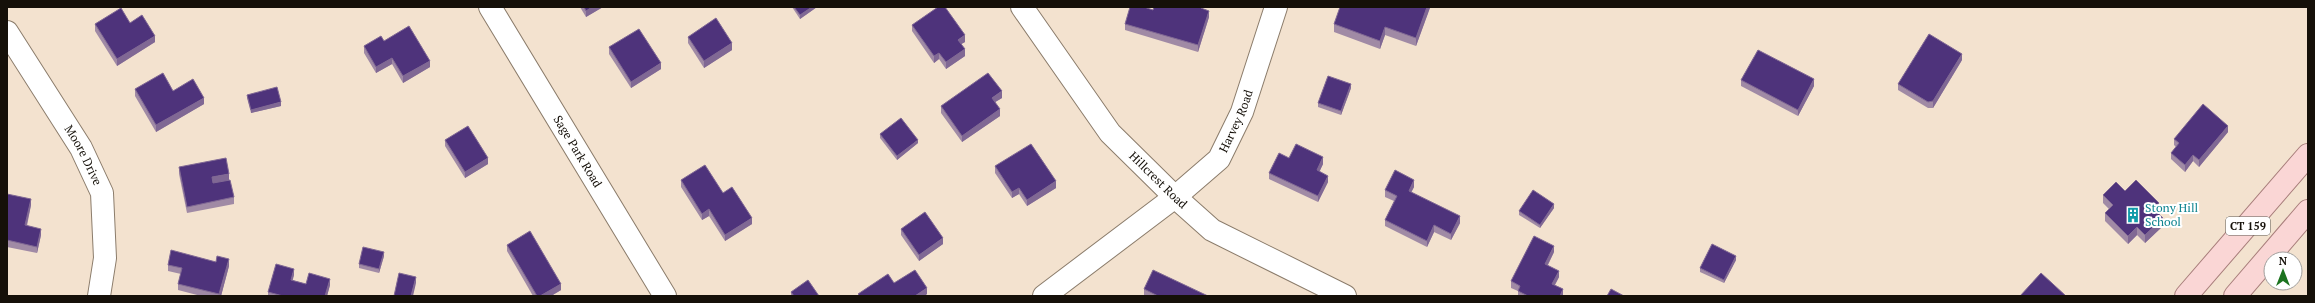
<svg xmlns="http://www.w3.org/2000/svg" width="2315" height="303" viewBox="0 0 2315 303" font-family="'PT Serif',serif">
<rect width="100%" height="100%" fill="#f3e2cf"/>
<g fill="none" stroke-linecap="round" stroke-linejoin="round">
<defs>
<g id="minor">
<path id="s1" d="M490 7 665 296"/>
<path id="s2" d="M1022 7 1110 133 1175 197 1212 230 1345 296"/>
<path id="s3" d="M7 32 81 148 102 193 105 258 99 296"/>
<path id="s4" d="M1044 296 1175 197 1219 159 1242 112 1276 7"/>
</g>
<g id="major">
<path d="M2186 296 2308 155"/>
<path d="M2235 296 2308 211"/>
</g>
</defs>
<use href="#minor" stroke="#8b7c6b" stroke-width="24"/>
<use href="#major" stroke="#a87e7b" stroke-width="24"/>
<use href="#minor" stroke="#fff" stroke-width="22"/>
<use href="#major" stroke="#fad6d5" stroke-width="22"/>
</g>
<g fill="#a08aa5">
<path d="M580 7H603L586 17Z"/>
<path d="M792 7H817L800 19Z"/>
<path d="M1430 7 1416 46 1385 35 1380 49 1334 32V24Z"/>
<path d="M1202 9 1209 17 1198 52 1125 30V24L1153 10Z"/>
<path d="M130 23 155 42 117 66 95 31V24Z"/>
<path d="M912 25 965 42 961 44 965 56 946 69 939 59 934 63 912 31Z"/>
<path d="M688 37 732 50 704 68 688 43Z"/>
<path d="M384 41 430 67 403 83 392 64 376 73 364 53V46Z"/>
<path d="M609 47 661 69 631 88 609 54Z"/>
<path d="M1962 60 1933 108H1928L1898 90V84Z"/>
<path d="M1741 80 1814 86 1798 116 1741 86Z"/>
<path d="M1351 88 1341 115 1318 107V103Z"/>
<path d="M135 89 173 91 204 104 156 132 135 96Z"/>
<path d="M247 95 281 106 251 113 247 98Z"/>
<path d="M1002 98 995 102 1000 116 962 142 941 113V106Z"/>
<path d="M2228 132 2199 167 2193 161 2185 172 2171 159V153L2176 147 2174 145V139Z"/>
<path d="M880 134 918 143 897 160 880 138Z"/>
<path d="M445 140 488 164 465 178 445 146Z"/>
<path d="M1289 158 1323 164 1319 172 1328 182 1318 202 1269 179V173Z"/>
<path d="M995 166 1056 188 1027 206 1019 194 1012 198 995 173Z"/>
<path d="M179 167 229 180 234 197V204L187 213 179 174Z"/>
<path d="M681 180 723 193 752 224 725 241 709 216 702 220 681 187Z"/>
<path d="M1414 187 1411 192 1460 223 1451 240 1434 232 1427 247 1385 226V220L1394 201 1385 197V190Z"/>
<path d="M2125 191 2159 211 2157 212 2163 226 2145 243 2137 235 2128 244 2105 221V213L2109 209 2103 203V195Z"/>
<path d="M7 194 31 205 27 226 41 235 37 253 7 247Z"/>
<path d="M1554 208 1540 228 1519 215V211Z"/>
<path d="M901 229 943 244 919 261 901 235Z"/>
<path d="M507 245 561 290 551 296H533L507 251Z"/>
<path d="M1554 252 1548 265 1559 277 1555 285 1563 289V296H1518V291L1511 288V281Z"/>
<path d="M384 256 379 273 359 268V264Z"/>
<path d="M1736 260 1724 283 1700 272V268Z"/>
<path d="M168 265 229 266 221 296H201L178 290V284L181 274 168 271Z"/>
<path d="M294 275 292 280 306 284 330 285 327 296H268V292Z"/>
<path d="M1144 289 1208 296H1144Z"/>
<path d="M791 292 819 296H791Z"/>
</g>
<g fill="#806894">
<path d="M592 7H603L586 17V11Z"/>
<path d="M812 7H817L800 19V15Z"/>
<path d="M1427 7H1430V8L1416 46V38Z"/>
<path d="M1209 11V17L1198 52V45Z"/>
<path d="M1385 27V35L1380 49V41Z"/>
<path d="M965 35V42L958 46V40Z"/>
<path d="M155 36V42L117 66V59Z"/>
<path d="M732 43V50L704 68V61Z"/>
<path d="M965 49V56L946 69V62Z"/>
<path d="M939 53V59L934 63V56Z"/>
<path d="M1962 54V60L1933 108V101Z"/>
<path d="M392 58V64L376 73V67Z"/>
<path d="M430 61V67L403 83V76Z"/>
<path d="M661 63V69L631 88V82Z"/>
<path d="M1814 79V86L1798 116V110Z"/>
<path d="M1351 84V88L1341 115V111Z"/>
<path d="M1002 91V98L992 104V98Z"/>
<path d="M204 98V104L156 132V125Z"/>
<path d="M281 102V106L251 113V110Z"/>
<path d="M1000 109V116L962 142V136Z"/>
<path d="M2228 126V132L2199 167V160Z"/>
<path d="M918 140V143L897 160V156Z"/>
<path d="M2193 155V161L2185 172V165Z"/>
<path d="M1323 157V164L1317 177V170Z"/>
<path d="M488 158V164L465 178V172Z"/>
<path d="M229 174V180L212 184V177Z"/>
<path d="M1328 176V182L1318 202V196Z"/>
<path d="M1414 180V187L1409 197V191Z"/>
<path d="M1056 181V188L1027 206V200Z"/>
<path d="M1019 188V194L1012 198V192Z"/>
<path d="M31 199V205L25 232V225Z"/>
<path d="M2159 203V211L2153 216V208Z"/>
<path d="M1554 204V208L1540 228V225Z"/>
<path d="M709 209V216L702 220V214Z"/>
<path d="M1460 216V223L1451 240V234Z"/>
<path d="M752 218V224L725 241V235Z"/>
<path d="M2163 218V226L2145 243V235Z"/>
<path d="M1434 225V232L1427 247V241Z"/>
<path d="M2137 227V235L2128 244V236Z"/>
<path d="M41 229V235L37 253V247Z"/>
<path d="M943 238V244L919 261V255Z"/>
<path d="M1554 246V252L1545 270V264Z"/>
<path d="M384 252V256L379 273V269Z"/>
<path d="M1736 256V260L1724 283V280Z"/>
<path d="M229 259V266L221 296H219Z"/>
<path d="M294 269V275L291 287V280Z"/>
<path d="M1559 271V277L1552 290V284Z"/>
<path d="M416 277V283L413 296H411Z"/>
<path d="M330 279V285L327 296H325Z"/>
<path d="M561 284V290L551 296H540Z"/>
<path d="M927 288V294L925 296H915Z"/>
<path d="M1563 289V296H1560Z"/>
</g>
<g fill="#4e337b" stroke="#806894">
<path d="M584 7H592L586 11Z"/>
<path d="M794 7H812L800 15Z"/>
<path d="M938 7H945L965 35 958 40 965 49 946 62 939 53 934 56 912 25Z"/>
<path d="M1130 7H1144L1153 10 1154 7H1201V8L1209 11 1198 45 1125 24Z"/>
<path d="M1340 7H1427L1416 38 1385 27 1380 41 1334 24Z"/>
<path d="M121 8 130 23 142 15 155 36 117 59 95 24Z"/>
<path d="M716 18 732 43 704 61 688 37Z"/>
<path d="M409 26 430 61 403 76 392 58 376 67 364 46 381 36 384 41Z"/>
<path d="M639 29 661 63 631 82 609 47Z"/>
<path d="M1929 34 1962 54 1933 101 1928 102 1898 84Z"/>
<path d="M1758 50 1814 79 1798 110 1741 80Z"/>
<path d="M163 73 173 91 193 79 204 98 156 125 135 89Z"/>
<path d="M988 73 1002 91 992 98 1000 109 962 136 941 106Z"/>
<path d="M1328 76 1351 84 1341 111 1318 103Z"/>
<path d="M277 87 281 102 251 110 247 95Z"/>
<path d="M2203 104 2228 126 2199 160 2193 155 2185 165 2171 153 2179 143 2174 139Z"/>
<path d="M901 118 918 140 897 156 880 134Z"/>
<path d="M468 126 488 158 465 172 445 140Z"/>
<path d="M1031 144 1056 181 1027 200 1019 188 1012 192 995 166Z"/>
<path d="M1296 144 1323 157 1317 170 1328 176 1318 196 1269 173 1279 153 1289 158Z"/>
<path d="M226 158 229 174 212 177 213 183 230 180 234 197 187 207 179 167Z"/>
<path d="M705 165 723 193 732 187 752 218 725 235 709 209 702 214 681 180Z"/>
<path d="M1395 170 1414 180 1409 191 1460 216 1451 234 1434 225 1427 241 1385 220 1397 196 1385 190Z"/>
<path d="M2136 180 2159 203 2153 208 2163 218 2145 235 2137 227 2128 236 2105 213 2113 205 2103 195 2116 182 2125 191Z"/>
<path d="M1533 190 1554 204 1540 225 1519 211Z"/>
<path d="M7 194 31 199 25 225 41 229 37 247 7 240Z"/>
<path d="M925 212 943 238 919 255 901 229Z"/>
<path d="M530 231 561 284 540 296H537L507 245Z"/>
<path d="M1534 236 1554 246 1545 264 1559 271 1552 284 1563 289 1560 296H1528L1518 291 1520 286 1511 281Z"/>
<path d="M1712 244 1736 256 1724 280 1700 268Z"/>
<path d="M363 247 384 252 379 269 359 264Z"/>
<path d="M171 250 216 262 217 256 229 259 219 294 178 284 182 268 168 265Z"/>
<path d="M276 264 294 269 291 280 306 284 309 273 330 279 325 296H283L268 292Z"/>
<path d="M915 270 927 288 915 296H860L858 294 888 274 894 283Z"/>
<path d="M1153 270 1208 296H1158L1144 289Z"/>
<path d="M399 273 416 277 411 296H394Z"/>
<path d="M2041 273 2066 296H2020Z"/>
<path d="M808 280 819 296H794L791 292Z"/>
<path d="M1611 289 1624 296H1607Z"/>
</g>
<defs>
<symbol id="building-bare" viewBox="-9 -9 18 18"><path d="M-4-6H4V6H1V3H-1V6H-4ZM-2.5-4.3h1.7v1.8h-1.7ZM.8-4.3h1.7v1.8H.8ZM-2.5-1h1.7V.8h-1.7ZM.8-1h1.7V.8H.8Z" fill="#0f9aa8" stroke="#fff" stroke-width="2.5" paint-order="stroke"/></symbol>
</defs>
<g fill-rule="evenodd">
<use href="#building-bare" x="2122" y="204" width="22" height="22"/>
</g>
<g text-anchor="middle" stroke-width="4" stroke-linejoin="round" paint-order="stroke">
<rect fill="#fff" stroke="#5b5853" stroke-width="1" x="2226" y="217" width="44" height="18" rx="3"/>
<g font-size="11" font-weight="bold" fill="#151009">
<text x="2248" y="230">CT 159</text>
</g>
<g font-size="12" fill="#151009" stroke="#fff">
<text dy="4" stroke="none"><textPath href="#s4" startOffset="264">Harvey Road</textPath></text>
<text dy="4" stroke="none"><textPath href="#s1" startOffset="169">Sage Park Road</textPath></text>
<text dy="4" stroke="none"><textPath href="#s3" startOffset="145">Moore Drive</textPath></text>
<text dy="4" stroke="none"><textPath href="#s2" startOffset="221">Hillcrest Road</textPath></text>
</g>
<g font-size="12" fill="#0d838f" stroke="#fff" text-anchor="start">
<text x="2145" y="212">Stony Hill<tspan x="2145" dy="14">School</tspan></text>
</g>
</g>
<rect width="2315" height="303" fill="none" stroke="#151009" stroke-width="16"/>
<g transform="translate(2283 271)"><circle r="19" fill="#ffffff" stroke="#a19f9d"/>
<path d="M0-3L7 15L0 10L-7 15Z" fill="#1c731f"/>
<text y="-6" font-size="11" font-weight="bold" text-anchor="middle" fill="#151009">N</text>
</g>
</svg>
